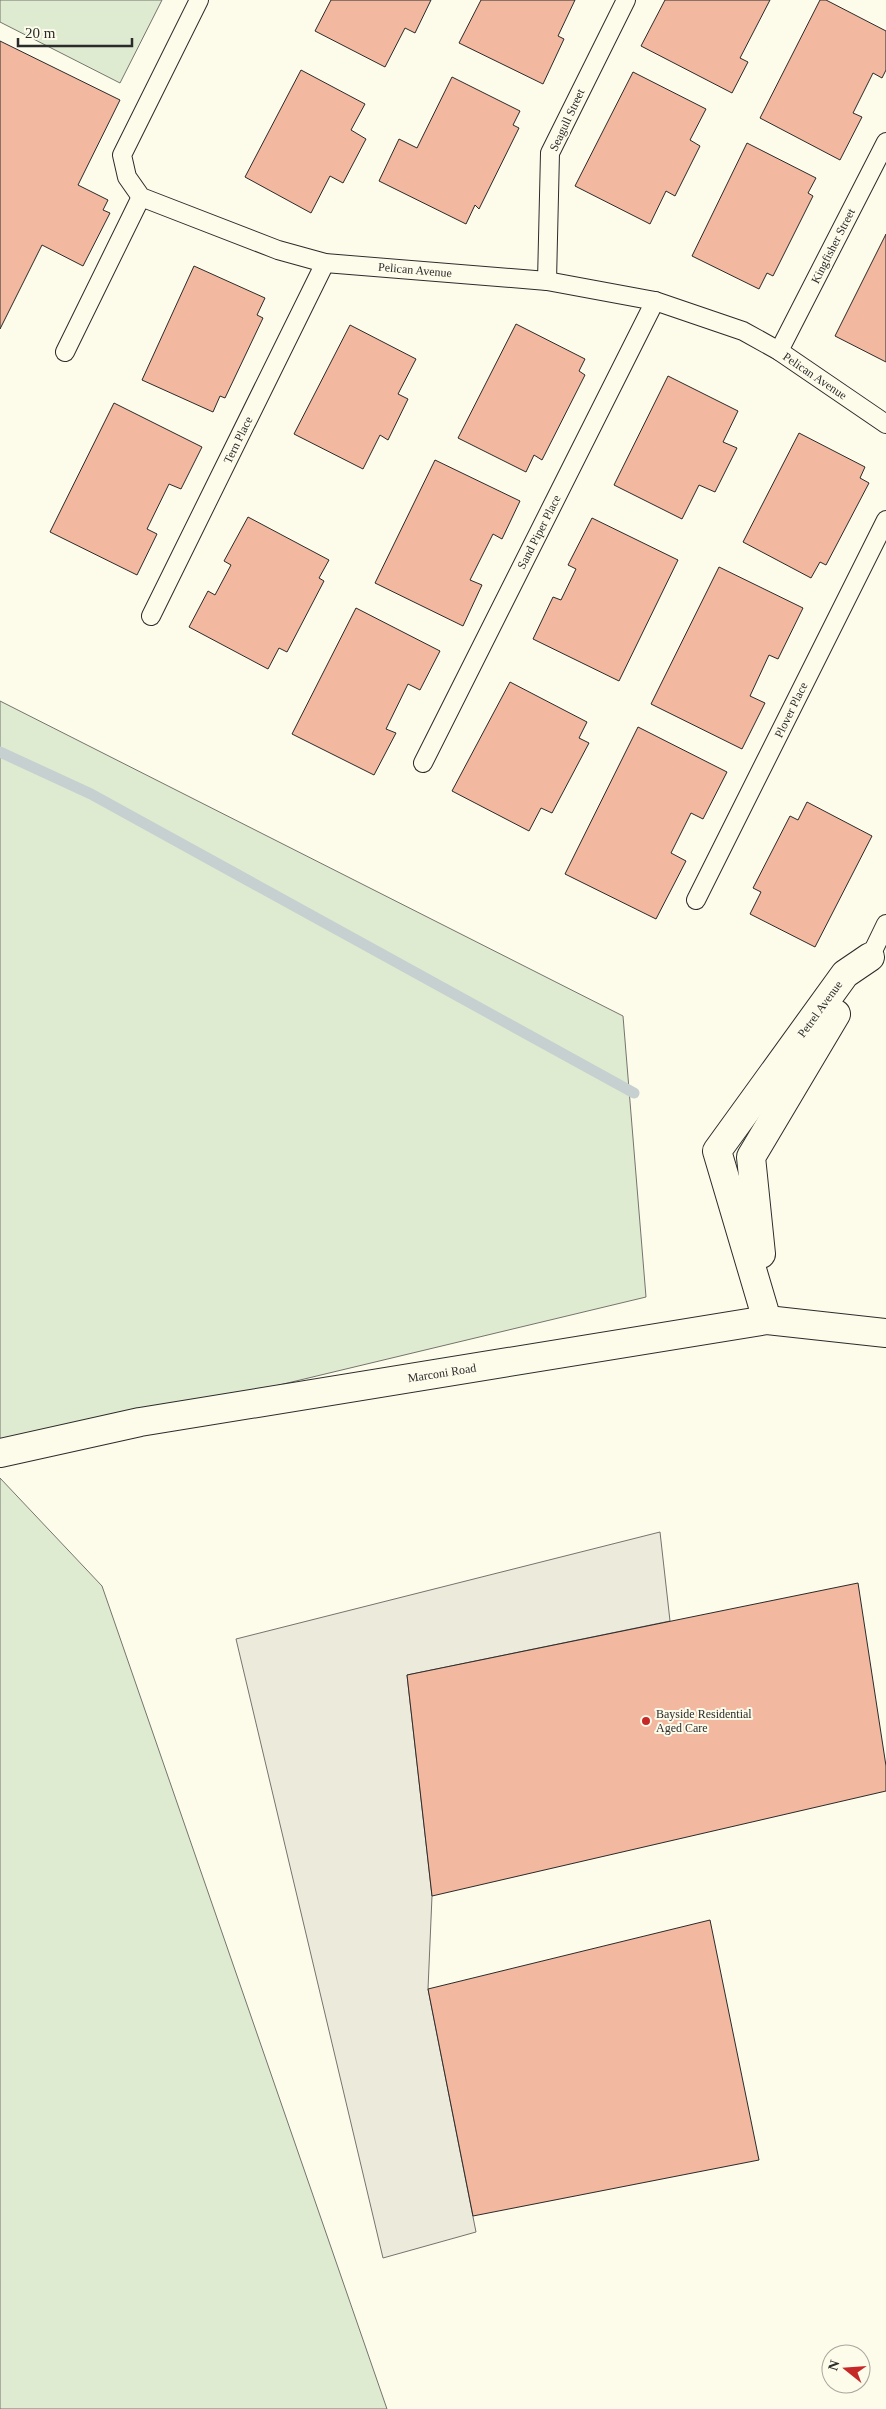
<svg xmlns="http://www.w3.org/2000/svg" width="886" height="2409" viewBox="0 0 886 2409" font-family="'Times New Roman',serif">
<rect width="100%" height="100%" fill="#fdfbea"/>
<g fill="#deebd1" stroke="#74746e">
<path d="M0 0H162L120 83 0 22Z"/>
<path d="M0 701 623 1016 646 1297 0 1452Z"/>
<path d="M0 1478 102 1586 387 2409H0Z"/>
</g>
<path fill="#eceadb" stroke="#74746e" d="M660 1532 670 1621 407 1675 432 1896 428 1989 476 2232 383 2258 236 1639Z"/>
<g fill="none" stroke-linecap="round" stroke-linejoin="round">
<path stroke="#c7d0d0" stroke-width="11" d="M0 752 91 794 634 1093"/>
</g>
<g fill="#f2b8a0" stroke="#2b2b2b">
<path d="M331 0H431L415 33 405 28 385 67 315 31Z"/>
<path d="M481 0H575L558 36 564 39 543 84 459 43Z"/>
<path d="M665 0H770L740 58 748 62 732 93 641 46Z"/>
<path d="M820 0H826L886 31V70L882 78 873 73 853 113 862 117 840 160 760 118Z"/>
<path d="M0 41 120 100 78 185 108 200 103 210 110 213 83 266 42 245 0 329Z"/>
<path d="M301 70 365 104 351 130 366 139 343 183 330 176 311 213 245 177Z"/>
<path d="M633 72 706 109 690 140 700 146 675 196 666 191 650 224 575 186Z"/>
<path d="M452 77 520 111 513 125 519 128 479 209 475 205 466 224 379 181 399 139 417 148Z"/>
<path d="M747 143 816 178 808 193 813 196 773 276 767 273 759 289 692 256Z"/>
<path d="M886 234V362L835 336Z"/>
<path d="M194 266 265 298 257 315 263 318 225 398 220 396 213 412 142 380Z"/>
<path d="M516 324 585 359 579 371 585 375 542 460 534 455 526 472 458 438Z"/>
<path d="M350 325 416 359 398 394 408 399 388 440 380 435 363 469 294 434Z"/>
<path d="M668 376 738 411 723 442 737 448 715 492 699 485 682 519 614 485Z"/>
<path d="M114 403 202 447 181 489 169 484 147 529 157 534 137 575 50 532Z"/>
<path d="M799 433 865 467 860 478 869 483 826 565 820 562 811 578 743 542Z"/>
<path d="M435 460 520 501 502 539 493 534 470 580 482 585 463 626 375 583Z"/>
<path d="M248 517 329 560 319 578 324 581 287 652 279 648 268 669 189 627 208 591 215 595 231 565 224 561Z"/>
<path d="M592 518 678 560 619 681 533 639 553 597 561 600 576 569 568 565Z"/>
<path d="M719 567 803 608 778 659 769 655 750 696 765 703 742 749 651 704Z"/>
<path d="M356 608 440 651 420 690 408 684 386 729 396 733 374 775 292 734Z"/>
<path d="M510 682 587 722 579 738 589 743 552 813 541 808 529 831 452 791Z"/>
<path d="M638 727 727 772 703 819 691 813 671 853 686 861 656 919 565 874Z"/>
<path d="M807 802 872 836 815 947 750 914 761 892 753 888 790 816 798 820Z"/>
<path d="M858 1583 886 1766V1791L432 1896 407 1675Z"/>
<path d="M710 1920 759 2160 473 2216 428 1989Z"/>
</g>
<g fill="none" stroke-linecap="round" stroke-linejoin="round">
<defs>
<g id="service">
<path d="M199 0 122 155 127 177 141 197 278 250 325 263 547 281 655 301 743 331 779 351 886 424"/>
<path d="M547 281 550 153 626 0"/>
<path d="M779 351 886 142"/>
<path d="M65 352 141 197"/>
<path d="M151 616 325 263"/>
<path d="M423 763 655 301"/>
<path d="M696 900 886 520"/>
<path d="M870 957 886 924"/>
</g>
<g id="minor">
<path d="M761 1254 751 1157 836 1014"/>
<path d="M767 1320 717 1151 845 974 870 957"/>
<path d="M0 1453 140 1422 767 1320 886 1333"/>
</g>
</defs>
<use href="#service" stroke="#2b2b2b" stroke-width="20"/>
<use href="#minor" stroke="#2b2b2b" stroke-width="30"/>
<use href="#service" stroke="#fdfbea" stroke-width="18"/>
<use href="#minor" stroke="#fdfbea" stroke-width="28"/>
</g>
<circle fill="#c62828" stroke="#fdfbea" stroke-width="2" cx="646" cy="1721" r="5"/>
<g text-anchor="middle" stroke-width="4" stroke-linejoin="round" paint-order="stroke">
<g font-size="12" fill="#2b2b2b" stroke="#fdfbea">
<text transform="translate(567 120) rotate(-65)" y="4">Seagull Street</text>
<text transform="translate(833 246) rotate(-63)" y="4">Kingfisher Street</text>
<text transform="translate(415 270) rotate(5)" y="4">Pelican Avenue</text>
<text transform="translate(815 376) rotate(34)" y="4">Pelican Avenue</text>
<text transform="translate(238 440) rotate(-64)" y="4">Tern Place</text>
<text transform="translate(539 532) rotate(-63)" y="4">Sand Piper Place</text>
<text transform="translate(791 710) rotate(-64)" y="4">Plover Place</text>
<text transform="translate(820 1009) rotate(-54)" y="4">Petrel Avenue</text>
<text transform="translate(442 1373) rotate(-9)" y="4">Marconi Road</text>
</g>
<g font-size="12" fill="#2b2b2b" stroke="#fdfbea" text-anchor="start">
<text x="656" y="1718">Bayside Residential<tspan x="656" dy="14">Aged Care</tspan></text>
</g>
</g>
<g transform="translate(846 2369) rotate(287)"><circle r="24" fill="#fdfbea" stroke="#a9a89e"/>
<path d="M0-4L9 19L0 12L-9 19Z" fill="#c62828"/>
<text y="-8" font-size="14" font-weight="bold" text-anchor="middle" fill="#2b2b2b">N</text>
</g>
<path d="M18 38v8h114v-8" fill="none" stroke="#2b2b2b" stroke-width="2.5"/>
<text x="25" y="38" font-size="15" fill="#2b2b2b" stroke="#fdfbea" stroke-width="4" paint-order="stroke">20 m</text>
</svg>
